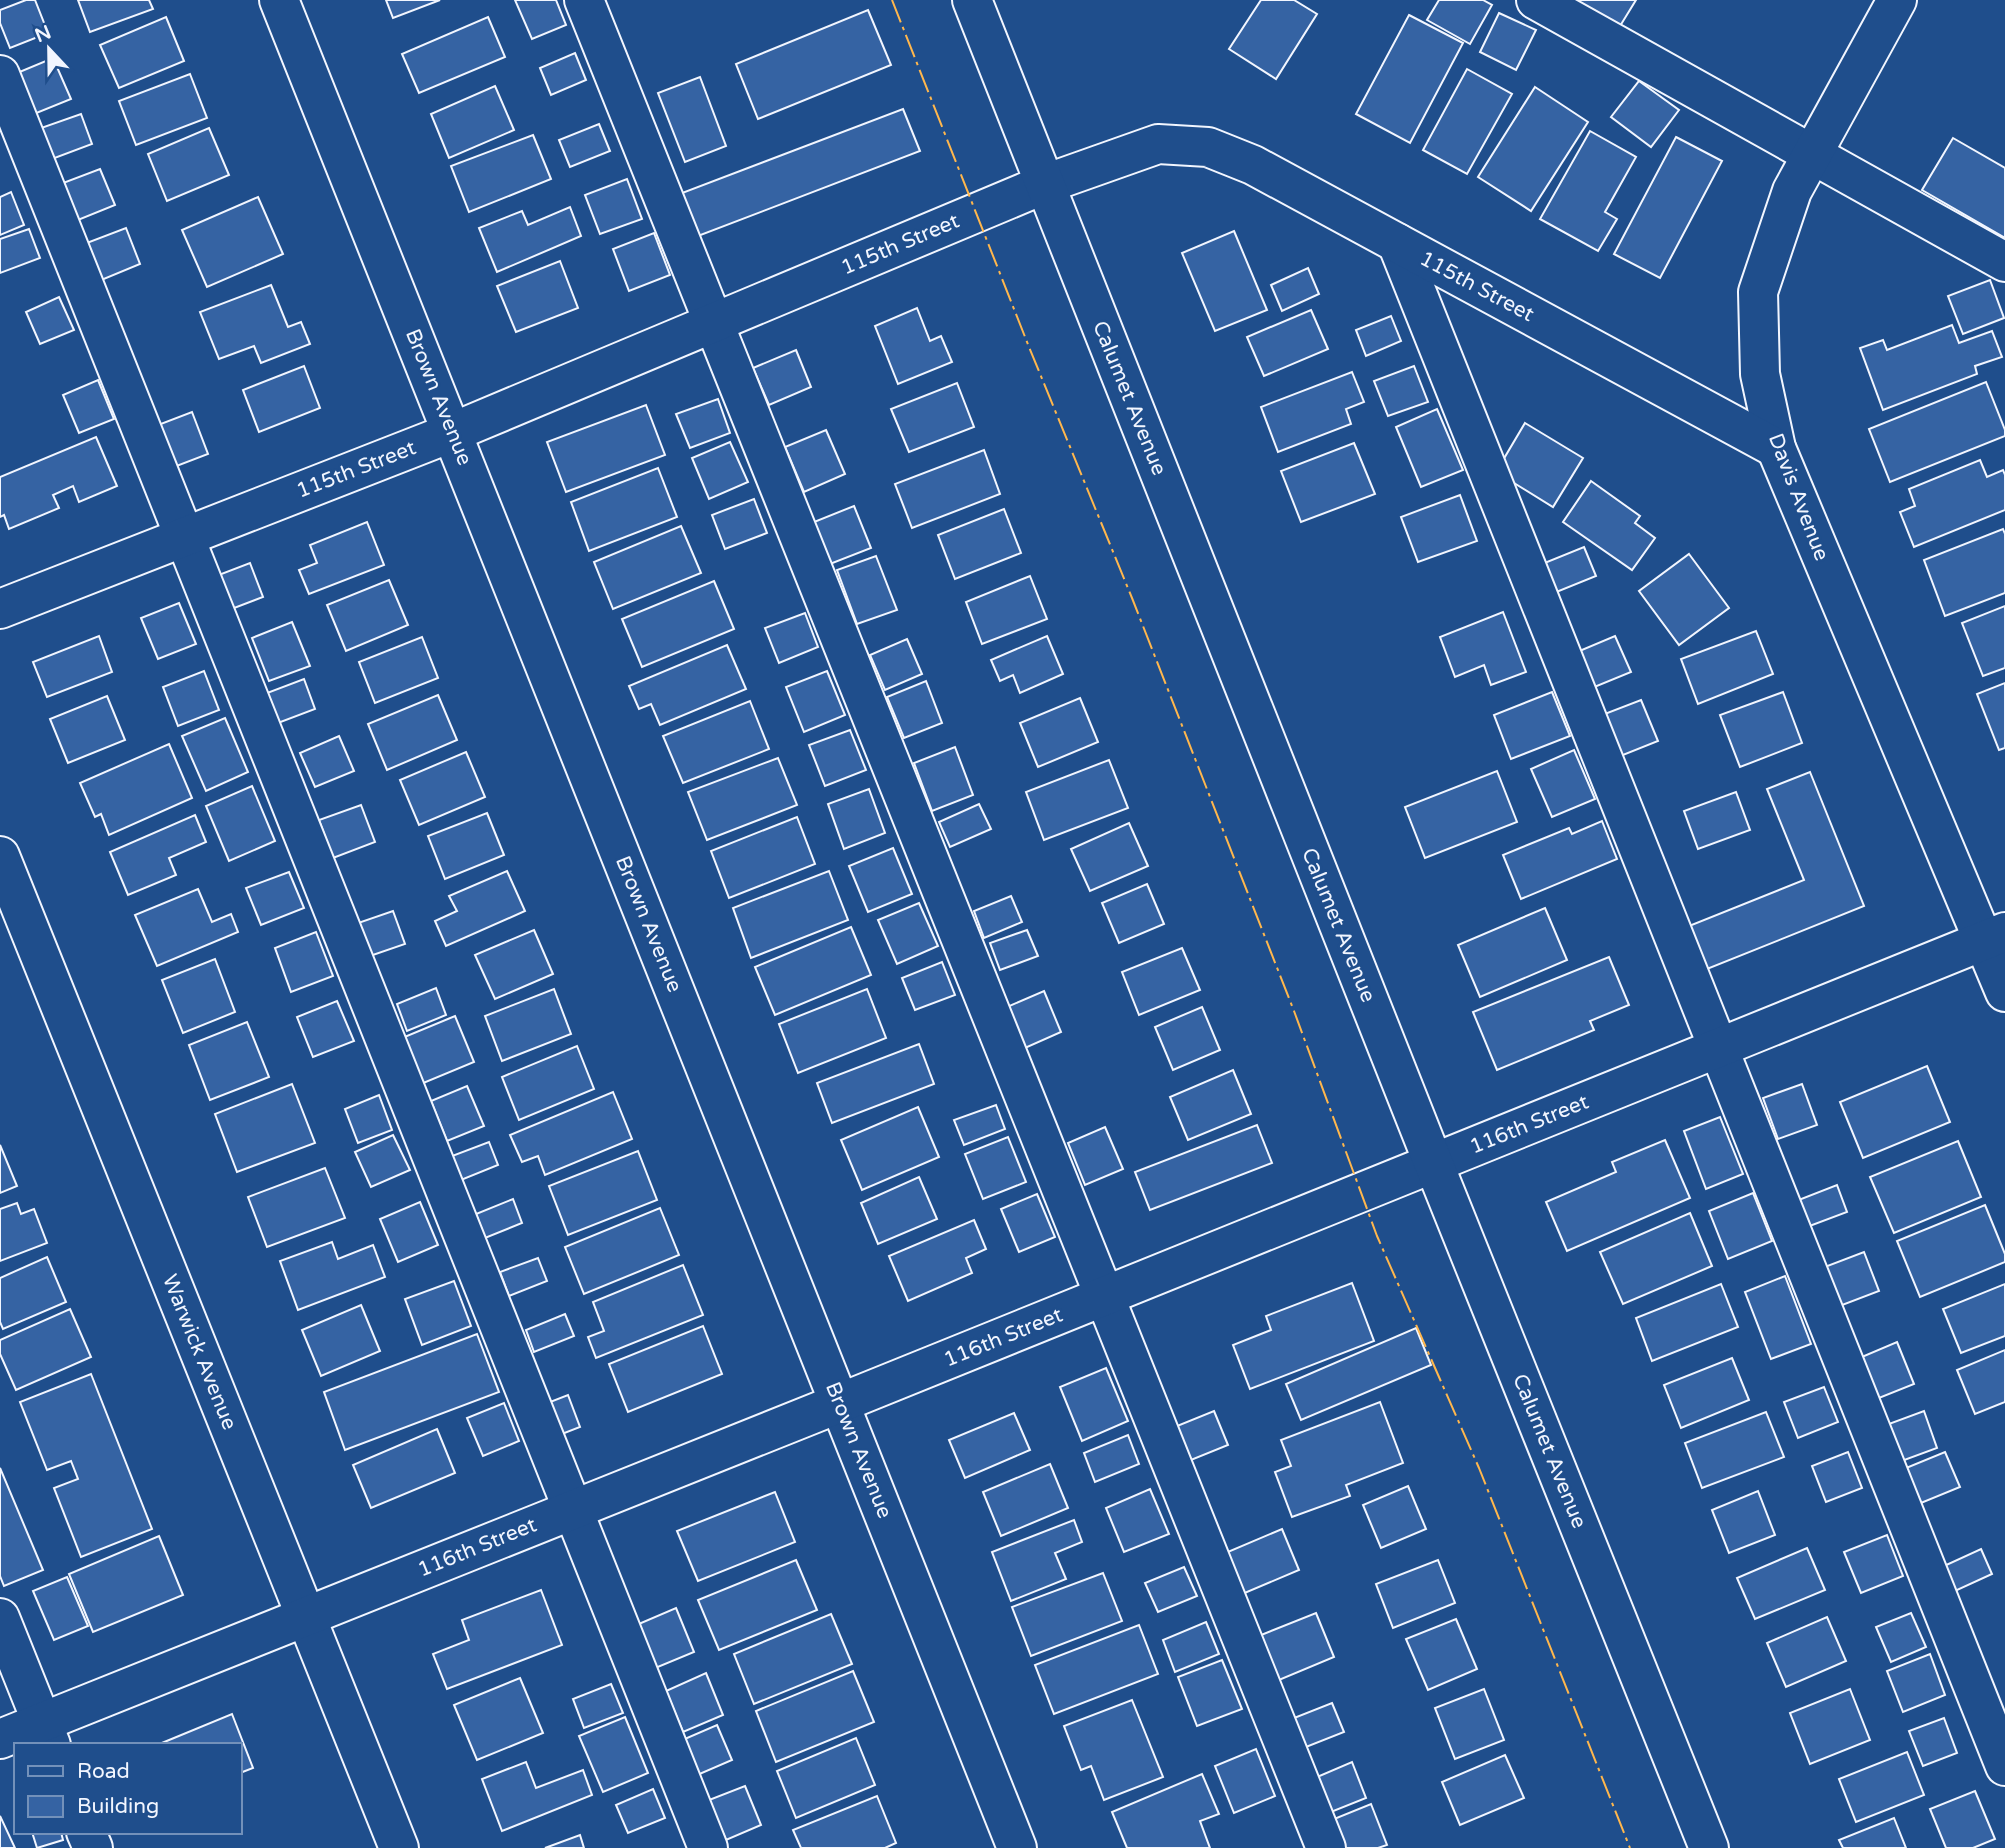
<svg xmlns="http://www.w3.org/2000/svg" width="2005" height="1848" viewBox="0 0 2005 1848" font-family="'Varela Round',sans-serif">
<rect width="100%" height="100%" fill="#1f4e8c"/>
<g fill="#3563a3" stroke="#f2f6ff" stroke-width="2">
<path d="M26 0H35L48 33 10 48 0 23V10Z"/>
<path d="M78 0H149L153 9 90 32Z"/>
<path d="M386 0H440L393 18Z"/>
<path d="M515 0H556L566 25 532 39Z"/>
<path d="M1261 0H1294L1317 14 1276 79 1229 49Z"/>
<path d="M1439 0H1483L1492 5 1470 44 1427 20Z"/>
<path d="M1564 0H1636L1617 31Z"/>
<path d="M868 10 891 65 758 119 736 64Z"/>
<path d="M1499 13 1536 30 1516 70 1480 52Z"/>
<path d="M1409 15 1463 43 1410 143 1356 114Z"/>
<path d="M166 17 184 61 119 88 100 45Z"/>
<path d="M488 17 505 57 419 93 402 54Z"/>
<path d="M575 53 586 80 551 95 540 68Z"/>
<path d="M53 58 71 99 34 114 17 73Z"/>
<path d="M1467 69 1512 94 1467 174 1423 150Z"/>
<path d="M190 74 207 118 136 145 119 101Z"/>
<path d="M700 77 726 146 685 162 658 93Z"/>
<path d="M1639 81 1679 110 1651 147 1611 117Z"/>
<path d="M495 86 514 130 449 158 431 114Z"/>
<path d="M1535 87 1588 122 1531 211 1478 177Z"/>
<path d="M903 109 920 151 698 236 682 193Z"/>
<path d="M81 114 92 144 52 159 41 128Z"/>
<path d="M599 124 610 151 570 167 559 140Z"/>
<path d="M209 128 229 175 167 201 148 154Z"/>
<path d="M1590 131 1636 157 1605 212 1617 219 1598 251 1540 219Z"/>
<path d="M533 135 551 179 469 212 451 166Z"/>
<path d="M1676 137 1722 161 1660 278 1614 254Z"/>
<path d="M1953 138 2005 168V238L1922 190Z"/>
<path d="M100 169 115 205 78 220 63 183Z"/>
<path d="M627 179 642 219 600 234 585 195Z"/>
<path d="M11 192 24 225 0 235V197Z"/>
<path d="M258 197 283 254 207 287 182 230Z"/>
<path d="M570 207 581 236 497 272 479 228 522 211 528 225Z"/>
<path d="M126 228 140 264 99 281 84 244Z"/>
<path d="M29 229 40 258 0 273V239Z"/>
<path d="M1234 231 1267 310 1215 331 1182 253Z"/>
<path d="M654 233 670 275 629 291 613 249Z"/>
<path d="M560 261 578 308 516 332 497 286Z"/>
<path d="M1308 268 1319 294 1282 311 1271 285Z"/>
<path d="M1990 280 2004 318 1963 334 1948 296Z"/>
<path d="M271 285 288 327 301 322 310 344 261 363 254 346 219 359 200 312Z"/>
<path d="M59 297 74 330 40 344 26 312Z"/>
<path d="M917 308 930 341 941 336 952 362 898 384 875 326Z"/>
<path d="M1311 310 1328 349 1264 376 1247 337Z"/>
<path d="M1391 316 1401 341 1366 356 1356 330Z"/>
<path d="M1952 325 1959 343 1992 331 2002 357 1975 366 1977 374 1883 410 1860 348 1883 340 1887 350Z"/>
<path d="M796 350 811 387 769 405 753 368Z"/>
<path d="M304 366 320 408 259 432 243 390Z"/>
<path d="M1414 366 1428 402 1388 416 1374 381Z"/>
<path d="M1352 372 1364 402 1346 409 1351 424 1278 452 1261 407Z"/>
<path d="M98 380 114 419 79 433 63 395Z"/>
<path d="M1986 382 2005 430V436L1890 482 1869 429Z"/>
<path d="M957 383 974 427 909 452 891 409Z"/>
<path d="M718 399 730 433 690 448 676 414Z"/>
<path d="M646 405 665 455 566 492 547 442Z"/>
<path d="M1437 409 1463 470 1421 487 1396 427Z"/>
<path d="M192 412 208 454 174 467 158 425Z"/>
<path d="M1525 423 1583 458 1553 507 1496 472Z"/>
<path d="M826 430 845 474 804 492 785 447Z"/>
<path d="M96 437 117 486 79 502 73 486 53 495 59 508 9 529 4 515 0 517V477Z"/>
<path d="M730 442 748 482 709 499 692 458Z"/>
<path d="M1354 443 1375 494 1301 522 1281 471Z"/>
<path d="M984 450 1000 494 912 528 895 484Z"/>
<path d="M1980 460 1987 477 2003 470 2005 475V510L1914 547 1900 512 1915 506 1909 489Z"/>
<path d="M658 468 677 517 589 551 571 502Z"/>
<path d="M1591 481 1640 516 1635 523 1655 538 1632 570 1563 522Z"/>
<path d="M1460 495 1477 541 1418 562 1401 517Z"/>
<path d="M754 499 767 533 725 549 712 515Z"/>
<path d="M854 506 871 548 830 564 814 522Z"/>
<path d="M1004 509 1021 553 955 579 938 535Z"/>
<path d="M367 522 384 565 309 594 299 570 317 563 310 545Z"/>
<path d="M681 526 701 573 613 609 594 562Z"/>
<path d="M2003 529 2005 534V593L1945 616 1924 560Z"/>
<path d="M1584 547 1596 576 1554 593 1542 564Z"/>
<path d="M1689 554 1729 608 1679 645 1639 591Z"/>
<path d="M876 556 897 610 857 624 837 570Z"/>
<path d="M250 563 263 597 229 610 216 576Z"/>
<path d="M1030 576 1047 619 982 644 966 602Z"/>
<path d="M389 580 408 625 346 651 327 605Z"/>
<path d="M714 581 734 629 642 667 622 619Z"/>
<path d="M179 603 196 644 158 659 141 618Z"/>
<path d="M2005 606V668L1983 676 1962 623Z"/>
<path d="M1503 612 1526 672 1491 685 1484 665 1455 677 1440 637Z"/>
<path d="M805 613 818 647 779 663 765 628Z"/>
<path d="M292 622 310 666 269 681 252 638Z"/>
<path d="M1756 631 1773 674 1698 704 1681 659Z"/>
<path d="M99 636 112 672 47 697 33 662Z"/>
<path d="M1047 636 1063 674 1020 693 1013 675 1000 681 991 660Z"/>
<path d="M1615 636 1631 672 1592 688 1577 652Z"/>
<path d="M422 637 438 678 375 703 359 662Z"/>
<path d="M907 639 922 674 885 690 870 655Z"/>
<path d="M727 645 746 689 660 725 651 704 639 709 629 686Z"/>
<path d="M204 671 219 710 178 726 163 687Z"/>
<path d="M827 671 845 715 804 732 786 687Z"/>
<path d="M304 679 315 709 278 723 267 693Z"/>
<path d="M926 681 942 723 904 738 887 697Z"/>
<path d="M2005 683V748L1999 750 1977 694Z"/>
<path d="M1552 692 1570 736 1511 759 1494 715Z"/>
<path d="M1783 692 1802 743 1740 767 1720 715Z"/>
<path d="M438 695 457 740 387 770 368 724Z"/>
<path d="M107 696 125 740 68 763 50 719Z"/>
<path d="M1080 698 1098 742 1038 767 1020 723Z"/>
<path d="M1641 700 1658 741 1618 757 1602 715Z"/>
<path d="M750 701 769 749 683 783 663 736Z"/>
<path d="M225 718 248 772 206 791 182 736Z"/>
<path d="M850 730 866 770 825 786 809 745Z"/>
<path d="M339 736 354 771 315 787 300 753Z"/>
<path d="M169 744 192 798 109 835 101 814 95 817 80 783Z"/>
<path d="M955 747 973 795 932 811 914 763Z"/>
<path d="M1574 750 1595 799 1552 817 1531 769Z"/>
<path d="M466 752 485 797 419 825 400 780Z"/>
<path d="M778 758 797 805 707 840 688 792Z"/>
<path d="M1109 760 1128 808 1044 840 1026 792Z"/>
<path d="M1497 771 1517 822 1425 858 1405 807Z"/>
<path d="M1810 772 1864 906 1702 971 1684 928 1804 880 1767 789Z"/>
<path d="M252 786 275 841 229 861 206 806Z"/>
<path d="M869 789 885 833 844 849 828 804Z"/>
<path d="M1736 792 1750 830 1698 849 1684 811Z"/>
<path d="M979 804 991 829 950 847 939 822Z"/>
<path d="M361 805 375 842 333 858 319 820Z"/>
<path d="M487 813 504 855 445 879 428 836Z"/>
<path d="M195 815 206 842 169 858 176 875 128 895 110 852Z"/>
<path d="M797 817 815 864 729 898 711 851Z"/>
<path d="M1602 821 1617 859 1521 899 1503 855 1569 828 1572 834Z"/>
<path d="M1129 823 1148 866 1090 891 1071 849Z"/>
<path d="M893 848 912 894 868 912 849 866Z"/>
<path d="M507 871 525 911 446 946 435 921 457 911 449 896Z"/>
<path d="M829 871 848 920 751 958 733 908Z"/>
<path d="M289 872 304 908 261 925 246 888Z"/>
<path d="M1147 884 1164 924 1119 943 1102 903Z"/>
<path d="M198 889 212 922 231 914 238 932 157 966 135 915Z"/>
<path d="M1011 896 1022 922 984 938 974 911Z"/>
<path d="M919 903 938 946 897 964 878 920Z"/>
<path d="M1545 908 1567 960 1480 997 1458 945Z"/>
<path d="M393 911 405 944 370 956 358 923Z"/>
<path d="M851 927 871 975 775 1015 755 967Z"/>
<path d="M534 930 553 974 495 999 475 955Z"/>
<path d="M1027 930 1038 956 1000 970 990 943Z"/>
<path d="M316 932 333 976 291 992 275 948Z"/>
<path d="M1182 948 1200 990 1139 1015 1122 972Z"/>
<path d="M1609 957 1629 1005 1590 1021 1594 1030 1497 1070 1473 1012Z"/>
<path d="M215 959 235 1012 183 1033 162 980Z"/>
<path d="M942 962 955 995 915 1010 902 978Z"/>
<path d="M436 988 446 1015 407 1031 397 1004Z"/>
<path d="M554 989 571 1034 502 1061 485 1016Z"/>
<path d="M867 989 886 1038 798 1073 779 1024Z"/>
<path d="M1044 991 1061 1032 1025 1048 1007 1007Z"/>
<path d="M337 1001 354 1041 313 1057 297 1017Z"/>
<path d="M1202 1007 1220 1050 1173 1070 1155 1027Z"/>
<path d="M455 1016 474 1062 421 1084 402 1038Z"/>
<path d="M247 1022 269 1077 210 1100 189 1045Z"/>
<path d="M919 1044 934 1084 832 1123 817 1083Z"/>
<path d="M577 1046 594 1089 519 1120 502 1077Z"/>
<path d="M1927 1066 1950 1122 1863 1158 1840 1102Z"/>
<path d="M1233 1070 1251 1114 1188 1140 1170 1097Z"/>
<path d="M292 1084 315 1143 237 1172 215 1114Z"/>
<path d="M1802 1084 1817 1125 1778 1139 1763 1098Z"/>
<path d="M467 1086 484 1126 447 1141 431 1101Z"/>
<path d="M613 1092 632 1139 545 1175 538 1156 522 1162 510 1135Z"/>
<path d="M379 1095 392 1130 358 1143 345 1109Z"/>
<path d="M996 1105 1005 1129 964 1145 954 1120Z"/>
<path d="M918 1107 939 1157 862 1190 841 1140Z"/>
<path d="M1720 1117 1743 1174 1706 1189 1684 1131Z"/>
<path d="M1257 1125 1272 1163 1150 1210 1135 1172Z"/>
<path d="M1105 1127 1123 1169 1085 1185 1068 1143Z"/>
<path d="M393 1135 410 1170 371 1187 355 1152Z"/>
<path d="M1008 1137 1026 1182 983 1199 965 1154Z"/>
<path d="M1665 1140 1690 1198 1567 1251 1546 1202 1616 1172 1612 1162Z"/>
<path d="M1958 1141 1981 1197 1894 1233 1870 1177Z"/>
<path d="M489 1142 498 1165 461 1180 452 1156Z"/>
<path d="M0 1145 17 1186 0 1193Z"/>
<path d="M638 1151 657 1200 568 1235 549 1186Z"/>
<path d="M325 1168 345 1218 267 1247 248 1197Z"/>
<path d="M919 1177 937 1219 878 1244 861 1203Z"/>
<path d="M1837 1185 1847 1212 1807 1227 1796 1201Z"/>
<path d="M1753 1193 1772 1241 1728 1259 1709 1211Z"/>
<path d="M1037 1194 1055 1237 1019 1252 1001 1209Z"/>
<path d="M513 1199 522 1223 485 1238 476 1214Z"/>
<path d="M420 1202 438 1245 398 1262 380 1219Z"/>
<path d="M17 1203 21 1214 34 1209 47 1243 0 1261V1209Z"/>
<path d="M1985 1205 2005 1254V1262L1920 1297 1897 1241Z"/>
<path d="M660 1208 679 1255 584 1294 565 1247Z"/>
<path d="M1690 1213 1712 1266 1623 1304 1600 1252Z"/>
<path d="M974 1220 986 1249 966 1258 972 1273 908 1301 889 1256Z"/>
<path d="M332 1242 338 1259 373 1245 385 1277 298 1310 280 1261Z"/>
<path d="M1864 1252 1879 1291 1837 1307 1822 1268Z"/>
<path d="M47 1257 66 1302 3 1329 0 1322V1278Z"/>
<path d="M538 1258 547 1281 509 1296 500 1272Z"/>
<path d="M683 1265 703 1315 596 1358 588 1337 604 1331 593 1302Z"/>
<path d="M1785 1276 1811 1344 1771 1359 1745 1292Z"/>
<path d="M454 1281 471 1326 422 1345 405 1299Z"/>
<path d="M1352 1283 1374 1341 1250 1389 1233 1345 1271 1330 1266 1316Z"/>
<path d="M1721 1284 1738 1327 1652 1361 1636 1318Z"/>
<path d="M2005 1284V1336L1961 1353 1943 1309Z"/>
<path d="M361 1305 380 1351 321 1376 302 1330Z"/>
<path d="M70 1309 91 1357 16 1390 0 1354V1340Z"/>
<path d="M565 1314 574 1336 534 1352 526 1330Z"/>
<path d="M703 1326 722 1374 628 1412 609 1364Z"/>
<path d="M1416 1328 1431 1365 1301 1420 1286 1384Z"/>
<path d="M477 1334 499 1392 345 1450 324 1392Z"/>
<path d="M1897 1342 1914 1384 1874 1400 1857 1359Z"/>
<path d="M2005 1350V1402L1975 1414 1957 1370Z"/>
<path d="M1732 1358 1749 1400 1681 1428 1664 1385Z"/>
<path d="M1106 1368 1128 1421 1082 1441 1060 1387Z"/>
<path d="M91 1374 152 1529 81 1557 54 1488 78 1479 71 1461 47 1470 20 1402Z"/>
<path d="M1824 1387 1838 1422 1798 1438 1784 1402Z"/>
<path d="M568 1395 580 1427 562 1434 550 1402Z"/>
<path d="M1380 1402 1403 1463 1346 1485 1350 1496 1292 1517 1275 1472 1291 1466 1281 1440Z"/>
<path d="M504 1403 519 1441 483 1456 467 1418Z"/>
<path d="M1214 1411 1228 1445 1191 1460 1177 1426Z"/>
<path d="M1924 1411 1937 1448 1899 1462 1886 1425Z"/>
<path d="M1766 1412 1784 1457 1702 1488 1685 1443Z"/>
<path d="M1014 1413 1030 1450 965 1478 949 1440Z"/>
<path d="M437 1429 455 1473 371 1508 353 1465Z"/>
<path d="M1128 1435 1139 1464 1095 1482 1084 1453Z"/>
<path d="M1848 1452 1862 1488 1826 1502 1812 1466Z"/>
<path d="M1945 1452 1960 1487 1921 1503 1906 1468Z"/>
<path d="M1050 1464 1068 1508 1001 1536 983 1492Z"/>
<path d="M0 1468 43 1570 4 1586 0 1576Z"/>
<path d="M1408 1486 1426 1529 1381 1548 1363 1505Z"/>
<path d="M1150 1489 1169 1534 1124 1552 1106 1508Z"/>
<path d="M1758 1491 1775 1535 1729 1553 1712 1510Z"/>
<path d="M775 1492 795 1542 698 1581 677 1531Z"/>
<path d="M1074 1520 1082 1542 1055 1553 1066 1579 1011 1601 992 1552Z"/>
<path d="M1282 1529 1299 1570 1240 1595 1223 1554Z"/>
<path d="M1887 1535 1903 1576 1861 1593 1844 1552Z"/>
<path d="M159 1536 183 1595 93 1632 69 1574Z"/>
<path d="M1807 1548 1825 1590 1755 1619 1737 1578Z"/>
<path d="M1981 1549 1992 1574 1955 1591 1944 1566Z"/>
<path d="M796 1560 817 1610 719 1650 698 1600Z"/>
<path d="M1438 1560 1455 1603 1393 1628 1376 1584Z"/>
<path d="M1184 1567 1197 1596 1158 1612 1145 1583Z"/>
<path d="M1103 1573 1122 1621 1031 1656 1012 1607Z"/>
<path d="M67 1577 88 1626 54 1640 33 1591Z"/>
<path d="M541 1590 562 1645 447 1689 433 1654 469 1640 462 1620Z"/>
<path d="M676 1608 694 1652 653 1669 634 1626Z"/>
<path d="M1316 1613 1334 1657 1279 1680 1261 1635Z"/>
<path d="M1911 1613 1926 1647 1891 1662 1876 1627Z"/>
<path d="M831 1614 852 1664 754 1704 734 1654Z"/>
<path d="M1827 1617 1846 1661 1786 1687 1767 1643Z"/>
<path d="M1456 1619 1477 1669 1428 1690 1406 1639Z"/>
<path d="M1206 1622 1219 1654 1175 1672 1163 1640Z"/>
<path d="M1139 1625 1158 1674 1054 1714 1035 1665Z"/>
<path d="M1930 1654 1945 1695 1903 1712 1887 1671Z"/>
<path d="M1222 1660 1242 1709 1197 1726 1178 1677Z"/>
<path d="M853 1671 874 1722 776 1762 756 1711Z"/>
<path d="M706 1673 723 1715 683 1732 666 1691Z"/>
<path d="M520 1678 543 1733 477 1760 454 1705Z"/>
<path d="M611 1684 623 1713 584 1728 573 1699Z"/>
<path d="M1484 1689 1504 1740 1455 1759 1435 1708Z"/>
<path d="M1850 1689 1870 1740 1810 1764 1790 1713Z"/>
<path d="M1132 1700 1163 1777 1104 1800 1091 1766 1081 1770 1064 1726Z"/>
<path d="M1332 1703 1344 1732 1306 1747 1294 1718Z"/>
<path d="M232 1714 253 1768 240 1773V1745H157Z"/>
<path d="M625 1717 648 1773 603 1792 579 1736Z"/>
<path d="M1944 1718 1957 1753 1923 1766 1909 1731Z"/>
<path d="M717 1725 732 1760 695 1776 680 1741Z"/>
<path d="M856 1738 875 1785 796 1818 777 1771Z"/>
<path d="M1256 1749 1275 1796 1234 1813 1215 1766Z"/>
<path d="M1907 1752 1924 1795 1856 1822 1839 1779Z"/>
<path d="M1505 1755 1524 1798 1460 1825 1442 1782Z"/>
<path d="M526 1762 536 1788 583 1770 592 1795 502 1831 482 1779Z"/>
<path d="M1352 1762 1366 1798 1331 1812 1317 1777Z"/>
<path d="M1202 1774 1219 1814 1200 1821 1210 1848H1127L1112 1812Z"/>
<path d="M745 1786 761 1825 726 1840 709 1800Z"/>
<path d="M653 1789 665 1818 628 1833 616 1805Z"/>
<path d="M1975 1791 1995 1839 1973 1848H1946L1930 1809Z"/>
<path d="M877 1796 896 1843 885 1848H801L793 1830Z"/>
<path d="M1371 1804 1387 1845 1378 1848H1345L1334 1819Z"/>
<path d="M0 1816 15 1848H0Z"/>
<path d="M1894 1818 1906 1848H1843L1839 1840Z"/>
<path d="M32 1832H61L63 1840 37 1848Z"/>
<path d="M580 1835 584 1848H545Z"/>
</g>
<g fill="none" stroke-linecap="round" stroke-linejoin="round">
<defs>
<g id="minor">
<path d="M279 0 1017 1848"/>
<path d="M584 0 1326 1848"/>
<path d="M1536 0 2005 262"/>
<path d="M1897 0 1792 191 1758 292 1760 374 1776 448 2005 992"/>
<path d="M0 75 708 1848"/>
<path d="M1397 243 2005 1766"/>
<path d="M0 609 453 432 1045 184 1158 144 1208 147 1253 165 1776 448"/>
<path d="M0 856 399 1848"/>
<path d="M0 1618 51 1745"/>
<path d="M0 1739 840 1403 2005 932"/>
<path d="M86 1832 93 1848"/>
</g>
<path id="major" d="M972 0 1433 1162 1709 1848"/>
</defs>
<use href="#minor" stroke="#f2f6ff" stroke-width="42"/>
<use href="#major" stroke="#f2f6ff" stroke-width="42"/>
<use href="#minor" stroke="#1f4e8c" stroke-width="38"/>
<use href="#major" stroke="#1f4e8c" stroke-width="38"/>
<path stroke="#ffb74d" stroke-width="2" stroke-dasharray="24 5 3.5 5" stroke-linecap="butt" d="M892 0 1029 347 1132 598 1294 1011 1377 1236 1479 1468 1630 1848"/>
</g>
<g text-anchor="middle" stroke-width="5" stroke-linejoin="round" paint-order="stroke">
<g font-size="21" fill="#f2f6ff" stroke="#1f4e8c">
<text transform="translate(900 244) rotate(-23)" y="7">115th Street</text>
<text transform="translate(1477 286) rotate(28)" y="7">115th Street</text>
<text transform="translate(439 397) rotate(68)" y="7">Brown Avenue</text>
<text transform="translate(1130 398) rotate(68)" y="7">Calumet Avenue</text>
<text transform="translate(356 469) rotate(-21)" y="7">115th Street</text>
<text transform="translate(1799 497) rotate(69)" y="7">Davis Avenue</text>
<text transform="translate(649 924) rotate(68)" y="7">Brown Avenue</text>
<text transform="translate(1339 925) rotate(68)" y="7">Calumet Avenue</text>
<text transform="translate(1529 1124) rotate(-22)" y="7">116th Street</text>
<text transform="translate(1003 1337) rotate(-22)" y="7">116th Street</text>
<text transform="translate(200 1352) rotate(68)" y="7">Warwick Avenue</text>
<text transform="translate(859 1450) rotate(68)" y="7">Brown Avenue</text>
<text transform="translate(1550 1451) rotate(68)" y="7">Calumet Avenue</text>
<text transform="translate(477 1547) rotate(-22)" y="7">116th Street</text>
</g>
</g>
<rect x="14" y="1743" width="228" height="91" fill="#1f4e8c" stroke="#7391ba" stroke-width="2"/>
<rect x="28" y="1766" width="35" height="10" fill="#1f4e8c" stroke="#7391ba" stroke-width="2"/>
<text x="77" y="1778" font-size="21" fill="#f2f6ff">Road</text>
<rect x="28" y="1796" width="35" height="21" fill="#3563a3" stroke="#7391ba" stroke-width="2"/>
<text x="77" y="1813" font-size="21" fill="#f2f6ff">Building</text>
<g transform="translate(49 49) rotate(338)" stroke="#1f4e8c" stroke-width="5" paint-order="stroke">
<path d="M0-5L12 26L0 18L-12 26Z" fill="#f2f6ff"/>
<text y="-10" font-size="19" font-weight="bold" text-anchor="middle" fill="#f2f6ff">N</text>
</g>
</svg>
